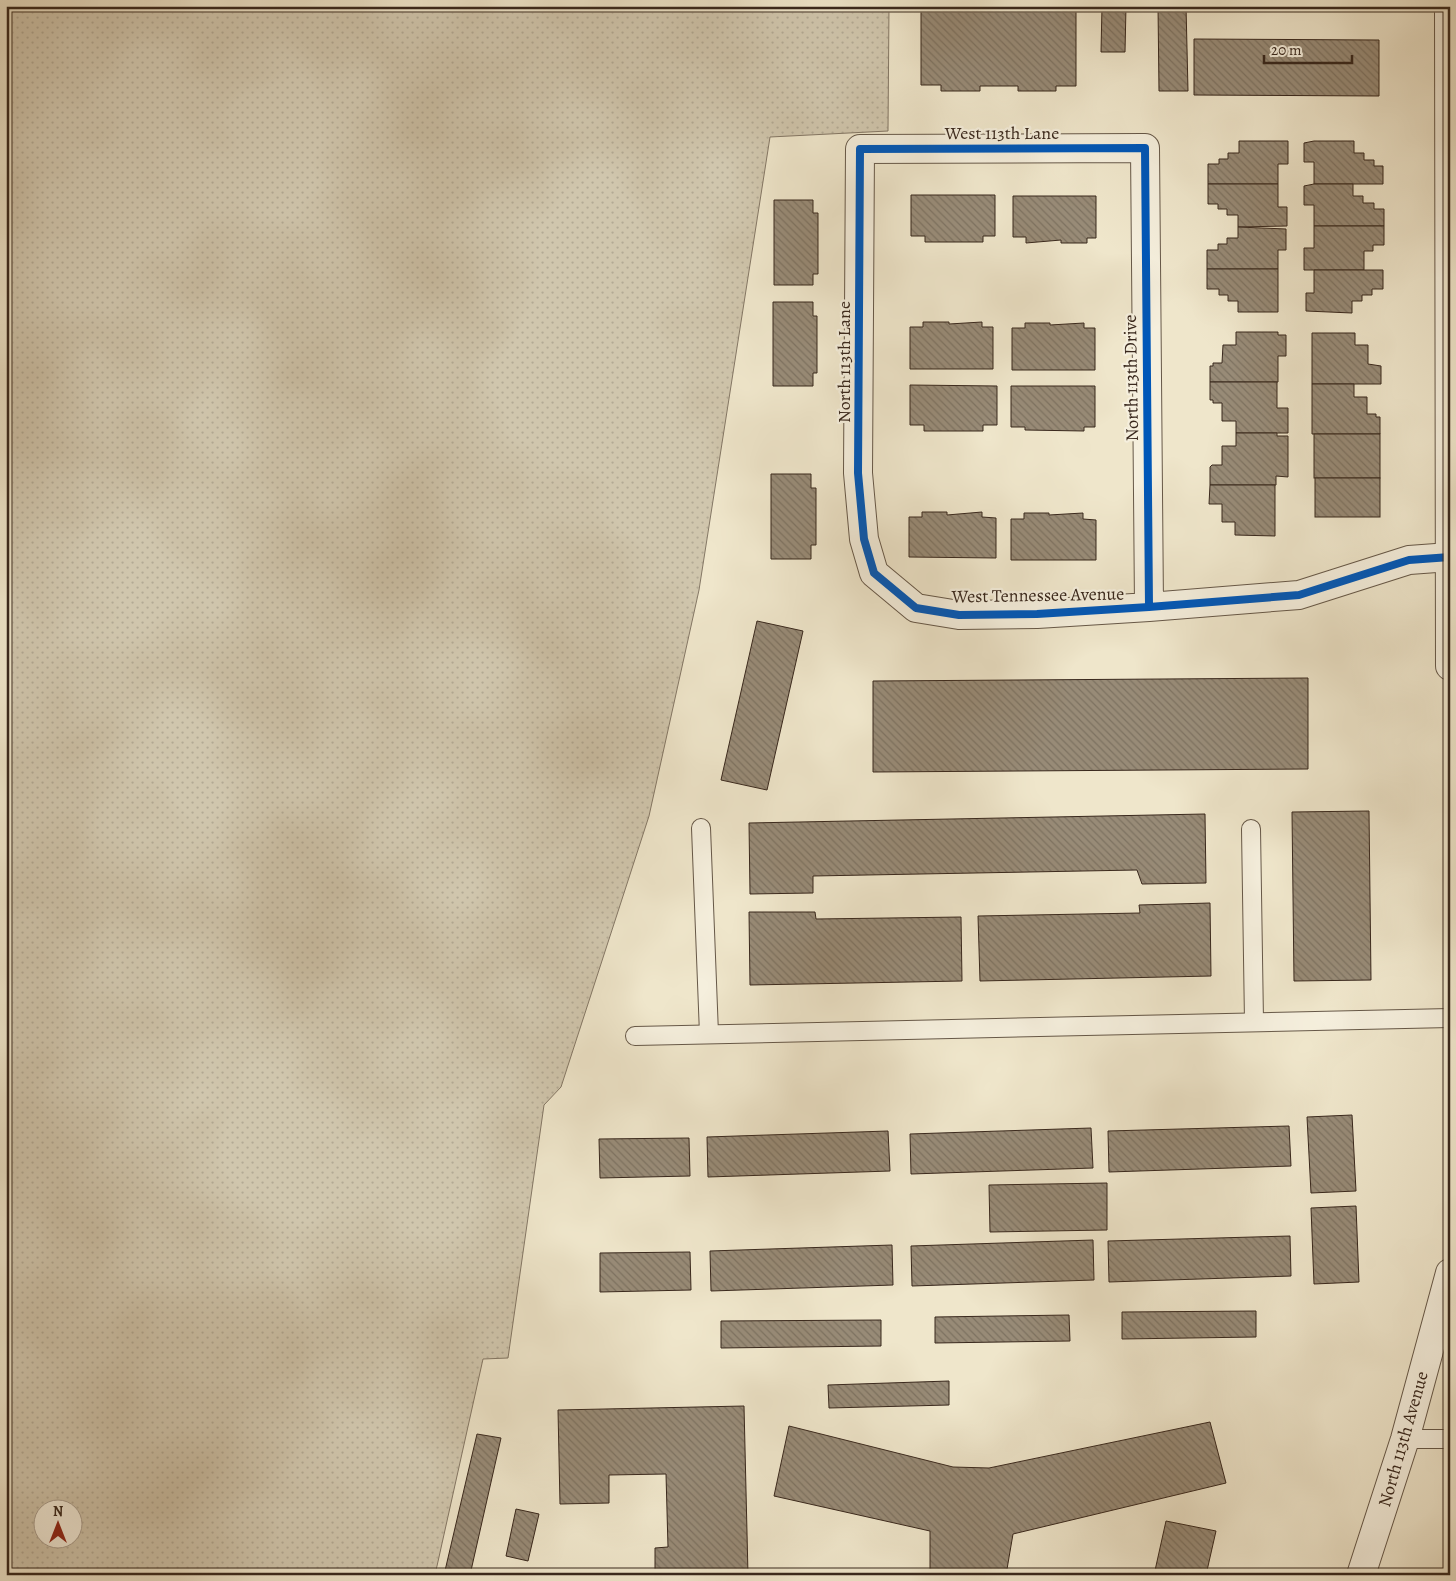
<svg xmlns="http://www.w3.org/2000/svg" width="1456" height="1581" viewBox="0 0 1456 1581" font-family="Alegreya,serif">
<defs>
<pattern id="grass-dots" width="8" height="8" patternUnits="userSpaceOnUse" patternTransform="scale(1.25)"><rect width="8" height="8" fill="#d0c6ad"/><path d="M2 2h.1M6 6h.1" fill="none" stroke="#b3aa94" stroke-width="1.8" stroke-linecap="round"/></pattern>
<pattern id="building-back-hatch" width="6" height="6" patternUnits="userSpaceOnUse" patternTransform="scale(1.25)"><rect width="6" height="6" fill="#988b77"/><path d="M-1 5l2 2M0 0l6 6M5-1l2 2" fill="none" stroke="#7d7261"/></pattern>
</defs>
<rect width="100%" height="100%" fill="#efe6cb"/>
<filter id="stains"><feTurbulence type="fractalNoise" baseFrequency=".004" numOctaves="4"/><feColorMatrix values="0 0 0 0 .2 0 0 0 0 .09 0 0 0 0 .02 0 0 0 .5 -.17"/></filter>
<radialGradient id="worn" r=".72"><stop offset=".6" stop-color="#630" stop-opacity="0"/><stop offset="1" stop-color="#630" stop-opacity=".3"/></radialGradient>
<path fill="url(#grass-dots)" stroke="#847765" fill-rule="evenodd" d="M6 6H889L888 131 770 137 699 590 649 816 561 1087 544 1105 508 1358 483 1359 435 1575H6ZM42 1508H72V1538H42Z"/>
<g fill="url(#building-back-hatch)" stroke="#39281d">
<path d="M942 6H980V8L1056 6V9H1076V86H1056V91H1018V86H980V91H941V85H921V8H942Z"/>
<path d="M1102 6H1126L1125 52H1101Z"/>
<path d="M1158 6H1186L1188 91H1159Z"/>
<path d="M1194 6H1379V9L1194 8Z"/>
<path d="M1194 39 1379 40V96L1194 95Z"/>
<path d="M1239 141H1288V164H1278V184H1208V164H1219V159H1228V153H1239Z"/>
<path d="M1314 141H1354V153H1364V160H1374V166H1383V184H1314V162H1304V143Z"/>
<path d="M1208 184H1278V207H1287V226L1238 227V215H1227V209H1218V204H1208Z"/>
<path d="M1314 184H1353V196H1363V203H1374V209H1384V226H1314V205H1304V186Z"/>
<path d="M911 195H995V236H983V242H925V236H911Z"/>
<path d="M1013 196H1096V238H1087V243H1061V240L1026 243V237H1013Z"/>
<path d="M774 200H813V213H818V274H813V285H774Z"/>
<path d="M1314 226H1384V245H1373V251H1364V270H1304V248H1314Z"/>
<path d="M1238 227 1286 229V250H1278V269H1207V250H1218V244H1227V238H1238Z"/>
<path d="M1207 269H1278V312H1238V301H1228V295H1219V289H1207Z"/>
<path d="M1314 270H1383V289H1372V295H1362V301H1352V313L1306 311V293H1314Z"/>
<path d="M773 302H813V316H817V373H813V386H773Z"/>
<path d="M923 322H949V324L982 322V327H993V369H910V327H923Z"/>
<path d="M1025 323H1050V325L1084 323V328H1095V370H1012V328H1025Z"/>
<path d="M1236 332H1278V335H1286V356H1278V382H1210V366H1213V363H1222L1223 345H1236Z"/>
<path d="M1312 333H1355V345H1368V364L1381 366V384H1312Z"/>
<path d="M1210 382H1277V408H1288V433H1236V421H1222V403H1213V400H1210Z"/>
<path d="M1312 384H1354V397H1367V414H1376V417H1380V434H1312Z"/>
<path d="M910 385 997 386V425H983V431H924V425H910Z"/>
<path d="M1011 386H1095V427H1084V431L1025 430V427H1011Z"/>
<path d="M1236 433H1277V436H1288V477L1276 476V485H1210V467L1212 465H1222V446H1236Z"/>
<rect x="1314" y="434" width="66" height="44"/>
<path d="M771 474H811V488H816V545H811V559H771Z"/>
<rect x="1315" y="478" width="65" height="39"/>
<path d="M1210 485H1275V536L1235 535V522H1222V504H1209Z"/>
<path d="M922 512H947V515L982 512V517L996 518V558L909 557V517H922Z"/>
<path d="M1024 513H1049V515L1083 513V519L1096 520V560H1011V519H1024Z"/>
<path d="M757 621 803 631 767 790 721 780Z"/>
<path d="M1308 678V769L873 772V681Z"/>
<path d="M1369 811 1371 980 1294 981 1292 812Z"/>
<path d="M1205 814 1206 883 1142 884 1137 870 813 876V893L750 894 749 823Z"/>
<path d="M1210 903 1211 976 980 981 978 916 1140 913 1139 905Z"/>
<path d="M749 912H815L816 919 961 917 962 981 750 985Z"/>
<path d="M1352 1115 1356 1191 1311 1193 1307 1117Z"/>
<path d="M1289 1126 1291 1166 1109 1172 1108 1131Z"/>
<path d="M1091 1128 1093 1168 911 1174 910 1134Z"/>
<path d="M888 1131 890 1171 708 1177 707 1137Z"/>
<path d="M689 1138 690 1176 600 1178 599 1139Z"/>
<path d="M1107 1183V1230L990 1232 989 1185Z"/>
<path d="M1356 1206 1359 1282 1314 1284 1311 1208Z"/>
<path d="M1290 1236 1291 1276 1109 1282 1108 1241Z"/>
<path d="M1093 1240 1094 1280 912 1286 911 1246Z"/>
<path d="M892 1245 893 1285 711 1291 710 1251Z"/>
<path d="M690 1252 691 1290 600 1292V1253Z"/>
<path d="M1256 1311V1337L1122 1339V1312Z"/>
<path d="M1069 1315 1070 1341 935 1343V1317Z"/>
<path d="M881 1320V1346L721 1348V1321Z"/>
<path d="M949 1381V1405L829 1408 828 1385Z"/>
<path d="M744 1406 748 1575H655V1548L668 1547 666 1474 609 1475V1503L560 1504 558 1410Z"/>
<path d="M1210 1422 1226 1483 1013 1534 1006 1575H930V1531L774 1496 789 1426 953 1467 989 1468Z"/>
<path d="M477 1434 501 1438 470 1575H444Z"/>
<path d="M1449 1467H1450V1553H1447Z"/>
<path d="M516 1509 539 1514 528 1561 506 1556Z"/>
<path d="M1166 1521 1216 1531 1206 1575H1154Z"/>
</g>
<g fill="none" stroke-linecap="round" stroke-linejoin="round">
<defs>
<g id="service">
<path d="M701 828 709 1034"/>
<path d="M1251 829 1254 1021"/>
<path d="M635 1036 1450 1018"/>
<path d="M1405 1439H1450"/>
</g>
<g id="minor">
<path d="M1449 6 1450 666"/>
<path d="M1149 607 1145 148 860 149 858 473 864 539 874 573 916 608 959 615 1037 614 1149 607 1299 595 1409 560 1450 557"/>
<path d="M1361 1575 1405 1439 1450 1273"/>
</g>
</defs>
<use href="#service" stroke="#665848" stroke-width="20"/>
<use href="#minor" stroke="#665848" stroke-width="30"/>
<use href="#service" stroke="#f5efdd" stroke-width="18"/>
<use href="#minor" stroke="#f5efdd" stroke-width="28"/>
<defs>
<g id="cycleway">
<path d="M1449 6 1450 666"/>
<path d="M1149 607 1145 148 860 149 858 473 864 539 874 573 916 608 959 615 1037 614 1149 607 1299 595 1409 560 1450 557"/>
</g>
</defs>
<use href="#cycleway" stroke="#f5efdd" stroke-width="11"/>
<use href="#cycleway" stroke="#0057b8" stroke-width="8"/>
</g>
<g text-anchor="middle" stroke-width="4.5" stroke-linejoin="round" paint-order="stroke">
<g font-size="18" fill="#39281d" stroke="#f5efdd">
<text x="1002" y="139">West 113th Lane</text>
<text transform="translate(844 362) rotate(-90)" y="6">North 113th Lane</text>
<text transform="translate(1131 378) rotate(-91)" y="6">North 113th Drive</text>
<text transform="translate(1038 595) rotate(-1)" y="6">West Tennessee Avenue</text>
<text transform="translate(1403 1439) rotate(-74)" y="6">North 113th Avenue</text>
</g>
</g>
<rect width="1456" height="1581" fill="none" stroke="#efe6cb" stroke-width="25"/>
<rect x="8" y="8" width="1441" height="1566" fill="none" stroke="#39281d" stroke-width="2.5"/>
<rect x="12" y="12" width="1431" height="1556" fill="none" stroke="#39281d"/>
<g transform="translate(58 1524)"><circle r="24" fill="#f5efdd" stroke="#aa9f90"/>
<path d="M0-4L9 19L0 12L-9 19Z" fill="#8f2418"/>
<text y="-8" font-size="14" font-weight="bold" text-anchor="middle" fill="#39281d">N</text>
</g>
<path d="M1264 55v8h88v-8" fill="none" stroke="#39281d" stroke-width="2.5"/>
<text x="1271" y="55" font-size="15" fill="#39281d" stroke="#f5efdd" stroke-width="4" paint-order="stroke">20 m</text>
<rect width="100%" height="100%" filter="url(#stains)"/>
<rect width="100%" height="100%" fill="url(#worn)"/>
</svg>
